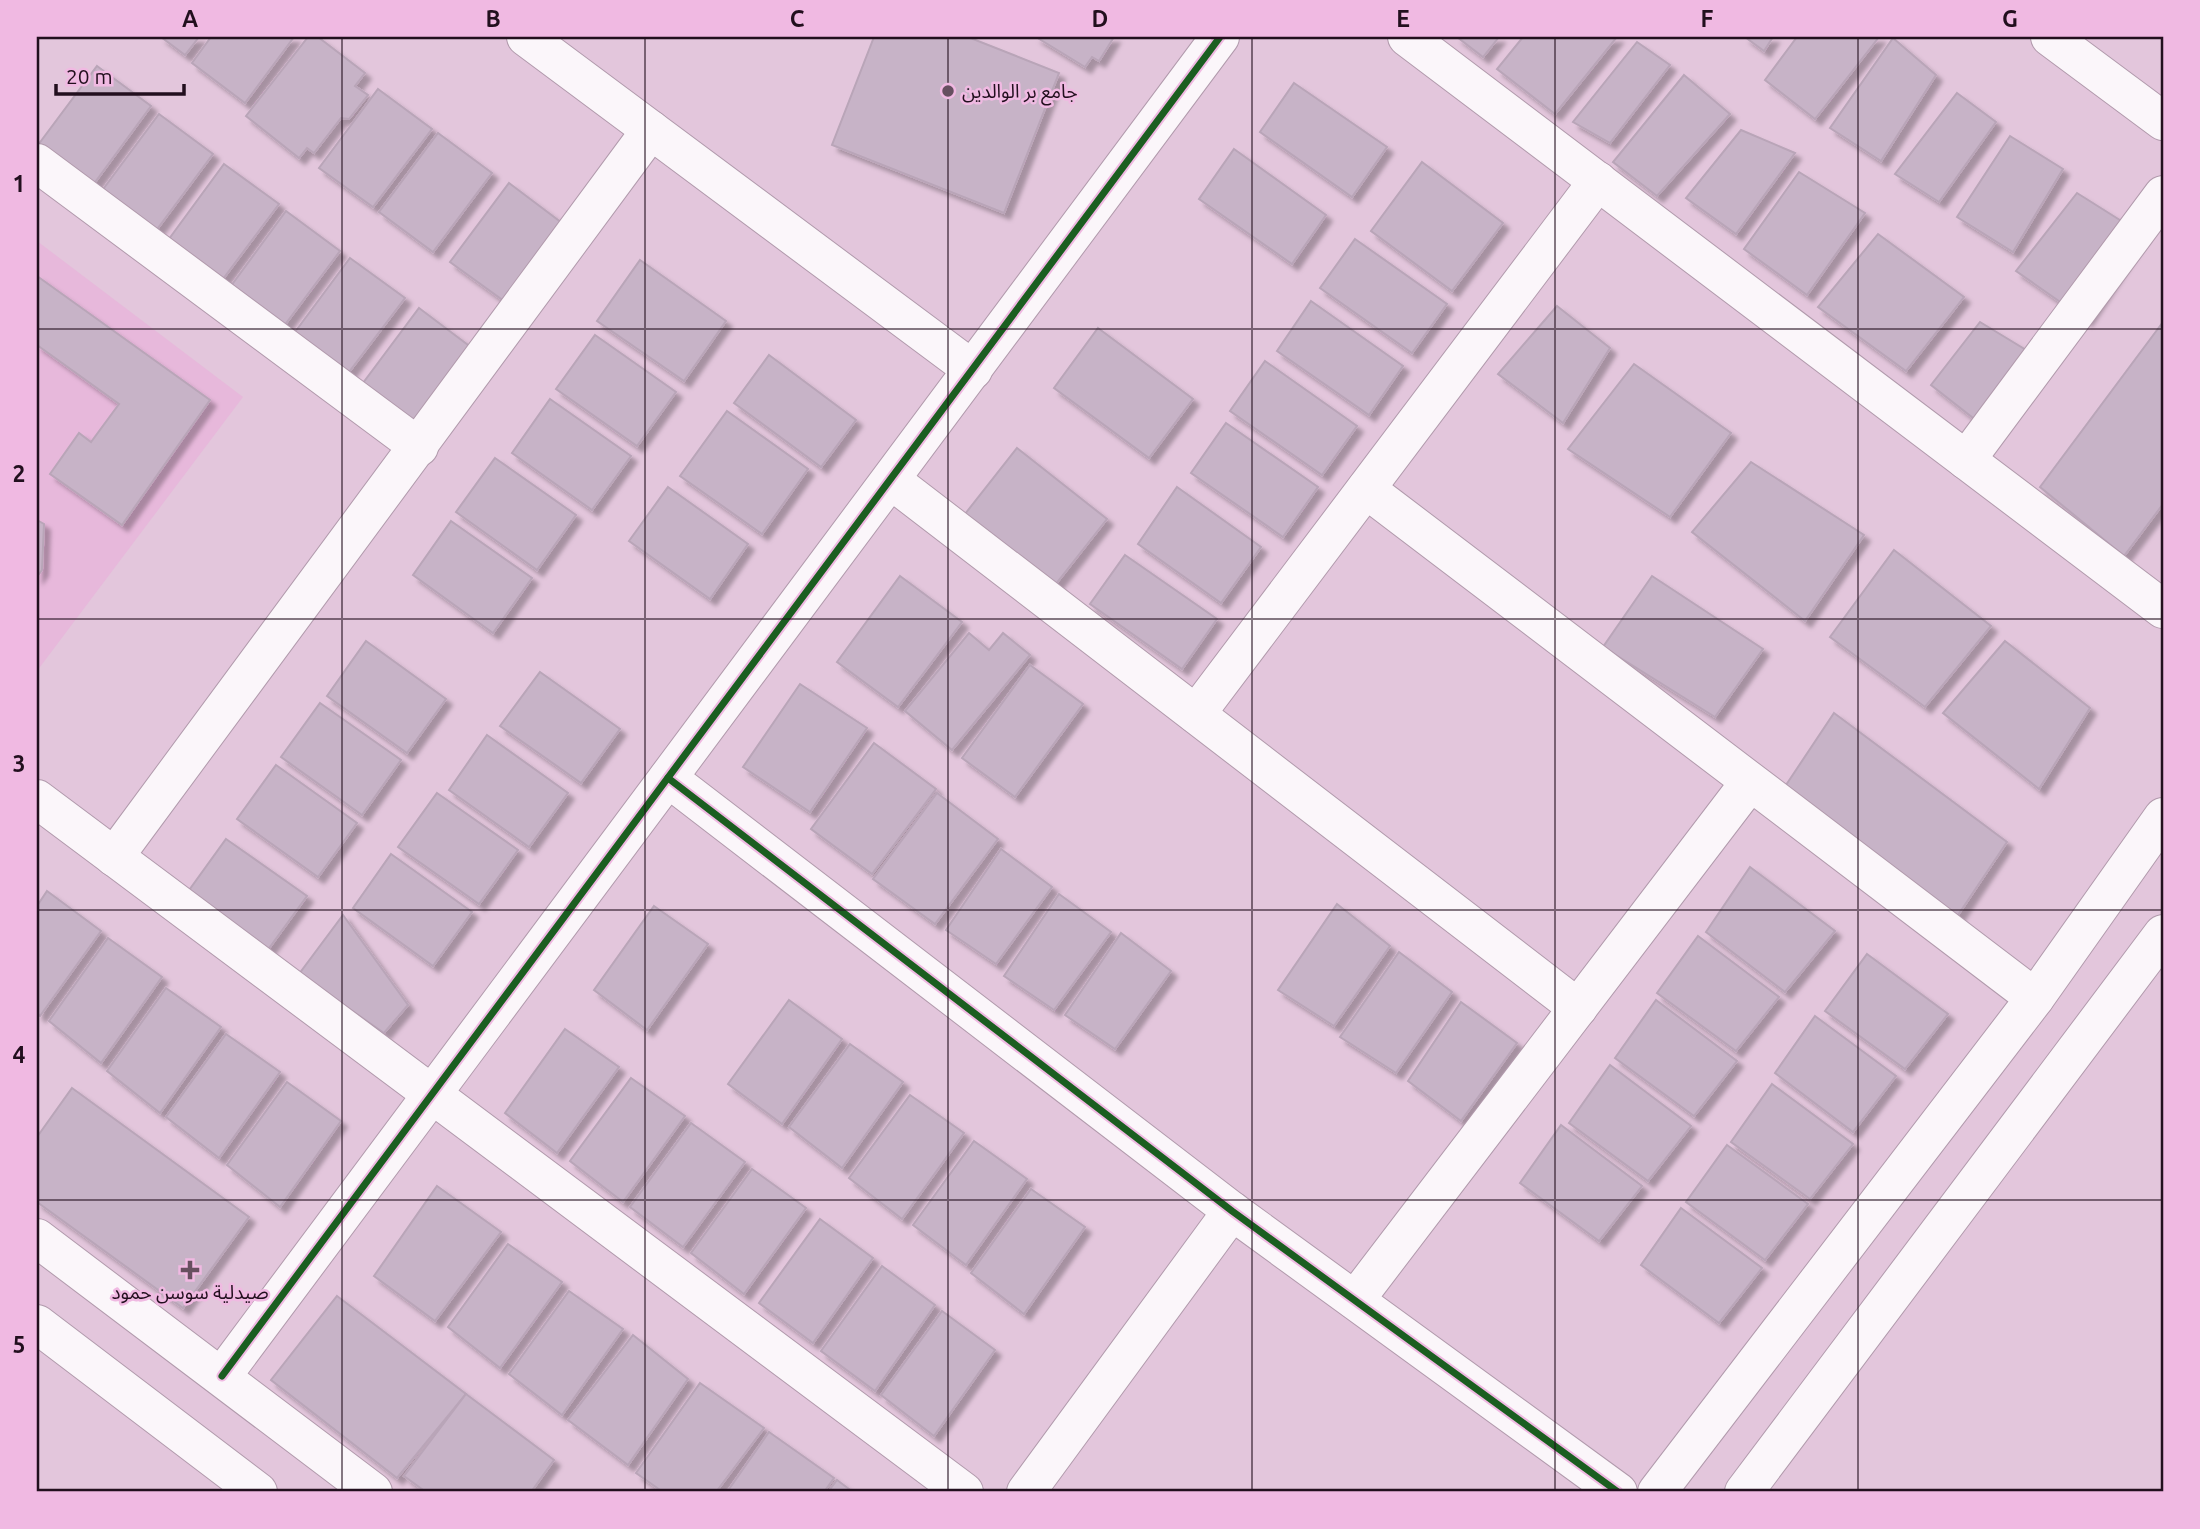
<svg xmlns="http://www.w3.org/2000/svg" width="2200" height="1529" viewBox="0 0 2200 1529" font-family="Ubuntu,'Noto Sans Arabic',sans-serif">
<defs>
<filter id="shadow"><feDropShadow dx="6" dy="6" stdDeviation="2" flood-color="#0004"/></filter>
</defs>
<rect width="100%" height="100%" fill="#e3c6dc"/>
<path fill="#e7b8db" d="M37 241 243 397 37 671Z"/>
<g fill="#c7b3c7" stroke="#b9a5b8" stroke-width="2" filter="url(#shadow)">
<path d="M161 37H199L185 55Z"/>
<path d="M211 37H294L245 103 192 63Z"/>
<path d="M308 37H318L365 73 355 86 368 95 349 119 341 118 314 153 307 148 299 158 246 116Z"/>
<path d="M874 37H968L1059 73 1004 213 832 145Z"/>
<path d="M1036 37H1114L1099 61 1092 57 1085 67Z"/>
<path d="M1457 37H1499L1483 57Z"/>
<path d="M1523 37H1617L1555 114 1497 69Z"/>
<path d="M1745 37H1773L1764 51Z"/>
<path d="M1797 37H1879L1815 119 1765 80Z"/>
<path d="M1893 38 1936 75 1881 161 1830 128Z"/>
<path d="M1637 42 1670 65 1610 143 1573 122Z"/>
<path d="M97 66 151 106 93 185 38 145Z"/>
<path d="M1684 75 1730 114 1657 196 1613 162Z"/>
<path d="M1294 83 1387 147 1352 197 1260 132Z"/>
<path d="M378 89 432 129 373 207 319 168Z"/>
<path d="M1957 93 1996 122 1939 202 1895 174Z"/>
<path d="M159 114 213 154 155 232 101 192Z"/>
<path d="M1741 130 1795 153 1736 234 1686 198Z"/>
<path d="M438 133 492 173 433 252 379 212Z"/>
<path d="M2010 136 2063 169 2013 252 1957 217Z"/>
<path d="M1234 149 1326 215 1292 264 1199 199Z"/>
<path d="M1422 162 1503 223 1452 291 1371 231Z"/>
<path d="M224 164 279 204 220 283 166 243Z"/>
<path d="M1799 172 1865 213 1807 295 1744 249Z"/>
<path d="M509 183 562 223 504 301 450 262Z"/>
<path d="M2077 193 2142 234 2086 320 2016 271Z"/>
<path d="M286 211 340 251 281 330 228 290Z"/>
<path d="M1878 234 1964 297 1906 371 1818 307Z"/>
<path d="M1355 239 1447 304 1412 353 1320 288Z"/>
<path d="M350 258 405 298 346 376 292 336Z"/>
<path d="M640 260 726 321 684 381 597 321Z"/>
<path d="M37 276 210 400 122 525 50 474 79 433 91 442 119 404 37 345Z"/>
<path d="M1311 301 1403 366 1369 415 1277 351Z"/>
<path d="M1557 306 1610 348 1563 423 1498 374Z"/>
<path d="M419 308 472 348 414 427 360 387Z"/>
<path d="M1980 322 2046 362 1991 432 1931 385Z"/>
<path d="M2163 322V504L2124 556 2040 487Z"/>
<path d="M1098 328 1193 399 1149 458 1054 388Z"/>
<path d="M595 335 676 392 637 446 556 389Z"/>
<path d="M769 355 856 420 821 467 734 403Z"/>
<path d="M1265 361 1357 426 1322 475 1230 411Z"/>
<path d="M1634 364 1731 433 1670 517 1568 449Z"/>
<path d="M550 399 631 456 592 510 512 453Z"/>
<path d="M727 411 808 469 762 534 680 476Z"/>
<path d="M1226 423 1318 487 1283 537 1191 473Z"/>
<path d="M1017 448 1107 519 1055 585 965 514Z"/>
<path d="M495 458 576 515 537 570 456 512Z"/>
<path d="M1751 462 1864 535 1805 621 1692 532Z"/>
<path d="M668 487 748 544 710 599 629 541Z"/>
<path d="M1177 487 1261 547 1221 603 1138 544Z"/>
<path d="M37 520 44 524 42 570 37 577Z"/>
<path d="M451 521 532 578 493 633 413 575Z"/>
<path d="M1894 550 1991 626 1925 707 1830 637Z"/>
<path d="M1125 555 1217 619 1182 669 1090 604Z"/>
<path d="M900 576 962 622 898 707 837 662Z"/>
<path d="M1652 576 1763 649 1715 717 1603 647Z"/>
<path d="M969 633 989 650 1003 633 1030 655 952 750 905 711Z"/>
<path d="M366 641 446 699 407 753 327 696Z"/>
<path d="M2005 641 2090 708 2039 789 1943 713Z"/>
<path d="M1030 665 1083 704 1015 797 962 758Z"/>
<path d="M540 672 620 729 581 783 500 726Z"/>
<path d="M800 684 867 728 810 812 743 767Z"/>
<path d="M320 703 401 760 362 815 281 757Z"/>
<path d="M1834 713 2007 842 1956 918 1784 788Z"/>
<path d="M487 735 568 793 529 847 449 790Z"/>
<path d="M874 743 936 789 872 874 811 829Z"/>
<path d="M276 765 357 823 318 877 237 819Z"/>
<path d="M437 793 518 850 479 904 398 847Z"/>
<path d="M937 793 998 839 935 924 873 879Z"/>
<path d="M226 839 307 896 267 951 187 893Z"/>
<path d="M1001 849 1052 887 996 964 946 930Z"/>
<path d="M391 854 472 912 433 966 353 908Z"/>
<path d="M1750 867 1835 931 1785 992 1706 932Z"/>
<path d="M47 891 101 931 40 1016 37 1013V906Z"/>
<path d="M1059 894 1111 932 1054 1010 1004 976Z"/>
<path d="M1337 904 1390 946 1334 1026 1278 990Z"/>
<path d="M654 906 708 944 647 1030 594 990Z"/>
<path d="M343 915 408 1005 384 1033 299 974Z"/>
<path d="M1121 933 1171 971 1115 1049 1065 1015Z"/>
<path d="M1698 936 1779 997 1736 1051 1657 993Z"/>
<path d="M108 938 162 977 101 1063 49 1021Z"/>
<path d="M1399 952 1452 992 1396 1073 1340 1037Z"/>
<path d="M1867 954 1948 1014 1905 1069 1825 1011Z"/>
<path d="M166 988 221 1027 160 1113 107 1071Z"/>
<path d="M789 1000 842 1039 782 1124 728 1084Z"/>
<path d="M1656 1000 1737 1061 1694 1116 1615 1058Z"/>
<path d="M1461 1002 1517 1043 1461 1121 1408 1081Z"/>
<path d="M1815 1016 1896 1076 1853 1132 1775 1073Z"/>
<path d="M565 1029 619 1067 557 1153 505 1113Z"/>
<path d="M226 1034 280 1072 219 1158 166 1117Z"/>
<path d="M850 1044 903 1082 842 1168 789 1127Z"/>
<path d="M1610 1065 1691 1126 1648 1181 1569 1123Z"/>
<path d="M631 1078 685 1116 623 1202 570 1161Z"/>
<path d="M287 1082 341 1121 280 1207 227 1165Z"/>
<path d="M1772 1084 1853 1144 1810 1199 1731 1142Z"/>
<path d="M72 1088 249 1217 183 1308 37 1202V1137Z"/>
<path d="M910 1095 964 1133 902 1219 849 1178Z"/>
<path d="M691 1123 745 1162 683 1247 630 1207Z"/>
<path d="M1561 1125 1642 1186 1599 1241 1520 1183Z"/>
<path d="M974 1141 1027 1179 966 1265 913 1225Z"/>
<path d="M1727 1145 1808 1204 1765 1260 1686 1202Z"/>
<path d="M752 1169 806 1208 744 1294 691 1253Z"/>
<path d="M437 1186 501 1232 435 1321 374 1276Z"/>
<path d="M1031 1189 1085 1227 1024 1314 971 1273Z"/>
<path d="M1681 1208 1762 1268 1719 1323 1641 1265Z"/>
<path d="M820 1219 873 1258 813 1343 759 1303Z"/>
<path d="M508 1244 562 1282 500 1368 448 1327Z"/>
<path d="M882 1266 935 1305 875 1391 821 1351Z"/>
<path d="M569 1291 623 1329 562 1415 509 1374Z"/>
<path d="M337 1296 466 1394 397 1478 271 1380Z"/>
<path d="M942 1311 995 1350 934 1436 881 1395Z"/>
<path d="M633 1335 688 1379 628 1465 568 1420Z"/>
<path d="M700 1383 764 1428 716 1492H663L636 1473Z"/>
<path d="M466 1394 554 1460 531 1492H426L404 1476Z"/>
<path d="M769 1432 834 1478 824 1492H727Z"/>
<path d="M837 1480 853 1492H828Z"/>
</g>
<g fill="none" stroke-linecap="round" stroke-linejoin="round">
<defs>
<g id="street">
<path d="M526 37 973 370"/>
<path d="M1407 37 2163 609"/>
<path d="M2050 37 2163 121"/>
<path d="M37 163 419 447"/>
<path d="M1966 460 2163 195"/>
<path d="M891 480 1578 1008"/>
<path d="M1366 489 2035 998"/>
<path d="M1196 714 1598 181"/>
<path d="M668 778 1232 1211 1618 1492"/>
<path d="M37 799 964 1492"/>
<path d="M114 857 651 130"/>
<path d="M1355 1300 1750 782"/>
<path d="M222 1376 1220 37"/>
<path d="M1026 1492 1232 1211"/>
</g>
<g id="secondary">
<path d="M37 1238 373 1492"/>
<path d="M37 1324 258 1492"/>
<path d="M1657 1492 2035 998 2163 817"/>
<path d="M1744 1492 2163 934"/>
</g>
</defs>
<use href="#street" stroke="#b19aac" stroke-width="40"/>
<use href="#secondary" stroke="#b19aac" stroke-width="40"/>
<use href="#street" stroke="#fbf6fa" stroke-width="38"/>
<use href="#secondary" stroke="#fbf6fa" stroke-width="38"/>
<defs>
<g id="cycleway">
<path d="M668 778 1232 1211 1618 1492"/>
<path d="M222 1376 1220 37"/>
</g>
</defs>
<use href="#cycleway" stroke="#f0b9e2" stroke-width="11"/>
<use href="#cycleway" stroke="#1b5e20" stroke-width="7"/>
</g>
<path fill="none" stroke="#220f1e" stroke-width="2" stroke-opacity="0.55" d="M342 37V1492M645 37V1492M948 37V1492M1252 37V1492M1555 37V1492M1858 37V1492M37 329H2163M37 619H2163M37 910H2163M37 1200H2163"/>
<g fill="#664f60" stroke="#f0b9e2" stroke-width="2.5">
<circle cx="948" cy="91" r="7"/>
<path d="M186.5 1259.5h7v7h7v7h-7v7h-7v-7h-7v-7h7z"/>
</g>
<g text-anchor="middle" stroke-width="5" stroke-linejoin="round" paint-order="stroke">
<g font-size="19" fill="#220f1e" stroke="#f0b9e2" text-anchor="start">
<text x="962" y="98">جامع بر الوالدين</text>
<text x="190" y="1299" text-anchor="middle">صيدلية سوسن حمود</text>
</g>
</g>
<rect width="2200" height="1529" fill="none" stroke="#f0b9e2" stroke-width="77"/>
<path d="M56 84v10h128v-10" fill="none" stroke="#220f1e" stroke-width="3.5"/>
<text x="66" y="84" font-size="21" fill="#220f1e" stroke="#f0b9e2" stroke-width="5" paint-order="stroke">20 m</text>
<rect x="38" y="38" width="2124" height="1452" fill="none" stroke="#220f1e" stroke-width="2.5"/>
<g font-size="23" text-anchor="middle" font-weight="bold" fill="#220f1e">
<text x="190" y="27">A</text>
<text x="493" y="27">B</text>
<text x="797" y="27">C</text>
<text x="1100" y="27">D</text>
<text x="1403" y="27">E</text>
<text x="1707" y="27">F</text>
<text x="2010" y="27">G</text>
<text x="19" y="192">1</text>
<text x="19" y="482">2</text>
<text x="19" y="772">3</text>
<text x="19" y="1063">4</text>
<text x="19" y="1353">5</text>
</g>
</svg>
